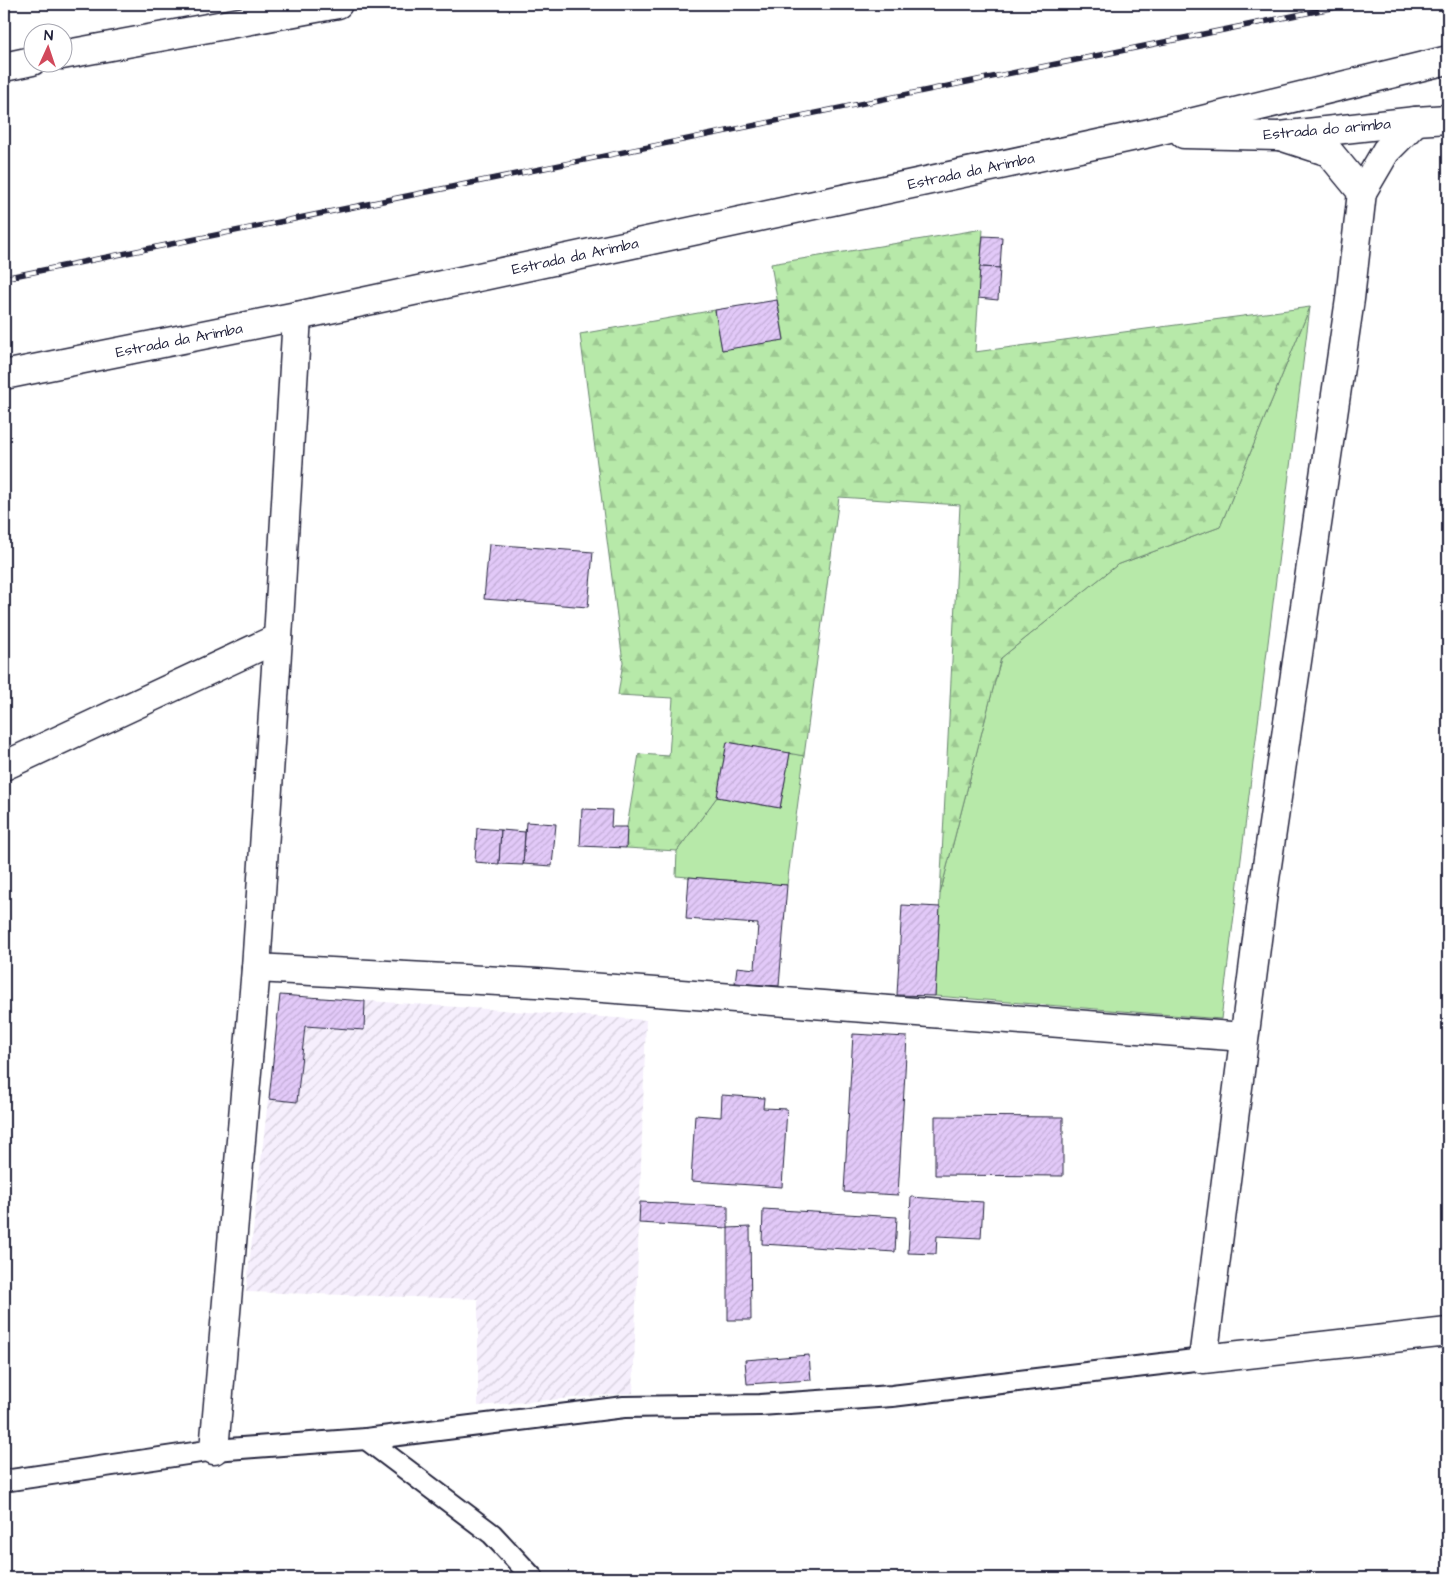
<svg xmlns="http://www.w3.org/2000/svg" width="1452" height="1582" viewBox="0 0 1452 1582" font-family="'Architects Daughter',sans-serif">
<defs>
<pattern id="industrial-furrows" width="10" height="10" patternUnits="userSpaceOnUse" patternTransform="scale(1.25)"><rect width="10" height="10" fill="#f6effd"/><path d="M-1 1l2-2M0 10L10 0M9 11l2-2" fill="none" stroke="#d3cdda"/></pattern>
<pattern id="forest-firs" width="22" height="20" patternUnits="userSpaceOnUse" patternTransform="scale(1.25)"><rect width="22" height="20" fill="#b7e9a9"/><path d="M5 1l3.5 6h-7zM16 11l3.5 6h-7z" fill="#9dc892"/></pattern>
<pattern id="building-hatch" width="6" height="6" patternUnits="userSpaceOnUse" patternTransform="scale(1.25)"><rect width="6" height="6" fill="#e2c9f8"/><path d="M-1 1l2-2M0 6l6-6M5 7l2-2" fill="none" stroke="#c2acd6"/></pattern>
</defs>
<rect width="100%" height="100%" fill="#fff"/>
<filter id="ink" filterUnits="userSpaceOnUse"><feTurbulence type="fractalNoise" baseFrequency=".02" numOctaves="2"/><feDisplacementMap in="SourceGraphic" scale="10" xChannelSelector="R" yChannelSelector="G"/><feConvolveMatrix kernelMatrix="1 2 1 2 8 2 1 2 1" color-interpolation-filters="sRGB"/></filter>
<g filter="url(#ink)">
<path fill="url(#industrial-furrows)" d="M280 995 646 1020 633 1393 478 1406V1299L246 1292Z"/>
<g fill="#b7e9a9" stroke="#6c8672">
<path d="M1310 307 1221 1019 935 996 940 894 1001 658 1117 565 1220 527Z"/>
<path d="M790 753 804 756 787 885 676 876 677 851 717 797 780 808Z"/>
</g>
<path fill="url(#forest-firs)" stroke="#6c8672" d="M983 229 975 352 1310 307 1220 527 1117 565 1001 658 940 894 960 505 839 497 804 756 727 742 717 797 677 851 626 848 627 827 639 754 669 756 673 698 618 695 623 662 580 334 715 310 722 350 784 339 771 264Z"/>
<g fill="url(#building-hatch)" stroke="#22223b">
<path d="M983 236 1002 237 1000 268 980 267Z"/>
<path d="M980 267 1000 268 998 300 978 298Z"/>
<path d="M777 300 784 340 722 350 715 310Z"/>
<path d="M489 544 593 552 588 607 484 599Z"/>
<path d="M727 742 790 753 780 808 717 797Z"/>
<path d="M582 809 612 810 611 827H627L626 848 580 846Z"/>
<path d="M526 822 556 824 552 866 523 864Z"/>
<path d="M477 828 501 830 499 864 475 862Z"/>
<path d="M501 830 525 832 523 865 499 864Z"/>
<path d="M689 877 787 885 779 986 735 983 737 967 755 969 758 924 686 919Z"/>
<path d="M902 905 940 907 935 996 897 995Z"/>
<path d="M280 995 365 1001 364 1030 305 1026 297 1102 269 1099Z"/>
<path d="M853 1034 907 1037 898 1195 844 1192Z"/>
<path d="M722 1095 764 1098 763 1108 787 1109 782 1187 691 1181 695 1115 721 1117Z"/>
<path d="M935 1116 1063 1117V1176L935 1175Z"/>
<path d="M911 1197 983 1202 981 1238 937 1236 936 1254 908 1253Z"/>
<path d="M640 1202 728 1206V1228L639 1223Z"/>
<path d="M763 1209 897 1217 895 1252 762 1244Z"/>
<path d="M750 1227 751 1320H728V1228Z"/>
<path d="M809 1355 811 1380 747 1384 745 1360Z"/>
</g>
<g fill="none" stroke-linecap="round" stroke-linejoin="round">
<defs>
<g id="lane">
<path d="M366 1439 492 1534 533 1578"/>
<path d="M4 1481 214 1450 366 1439 624 1407 760 1405 892 1396 1203 1359"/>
</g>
<g id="street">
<path d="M62 55 338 4"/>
<path d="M4 67 32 61"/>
<path d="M1280 136 1329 152 1362 192 1386 151 1416 121"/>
<path d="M1362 192 1350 299 1263 893 1203 1359 1448 1332"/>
<path d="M4 766 278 638"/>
<path d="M256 968 537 983 1244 1037"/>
<path d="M214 1450 256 968 278 638 297 316"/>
</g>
<g id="secondary">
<path d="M1184 134 1280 136 1416 121 1448 119"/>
<path d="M4 375 297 316 1145 134 1448 60"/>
</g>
</defs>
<use href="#lane" stroke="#22223b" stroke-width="24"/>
<use href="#street" stroke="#22223b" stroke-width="31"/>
<use href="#secondary" stroke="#22223b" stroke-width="31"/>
<use href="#lane" stroke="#fff" stroke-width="20"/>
<use href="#street" stroke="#fff" stroke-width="28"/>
<use href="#secondary" stroke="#fff" stroke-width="28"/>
<defs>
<path id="rail" d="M4 278 1351 4"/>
</defs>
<use href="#rail" stroke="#22223b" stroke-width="5.5"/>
<use href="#rail" stroke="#fff" stroke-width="4" stroke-dasharray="11" stroke-linecap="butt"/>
</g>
</g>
<g text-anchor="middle" stroke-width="4.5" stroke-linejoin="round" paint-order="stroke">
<g font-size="15" fill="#22223b" stroke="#fff">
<text transform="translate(1327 129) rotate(-5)" y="5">Estrada do arimba</text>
<text transform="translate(971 171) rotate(-12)" y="5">Estrada da Arimba</text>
<text transform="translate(575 256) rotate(-12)" y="5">Estrada da Arimba</text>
<text transform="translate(179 340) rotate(-11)" y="5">Estrada da Arimba</text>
</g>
</g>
<rect width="1452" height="1582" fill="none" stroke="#fff" stroke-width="20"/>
<rect x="10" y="10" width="1432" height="1562" fill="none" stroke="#22223b" stroke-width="2" filter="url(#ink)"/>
<g transform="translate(48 48) rotate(3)"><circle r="24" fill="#ffffff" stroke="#a7a7b1"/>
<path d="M0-4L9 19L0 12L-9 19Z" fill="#d1495b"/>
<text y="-8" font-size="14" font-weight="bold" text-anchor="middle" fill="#22223b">N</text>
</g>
</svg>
